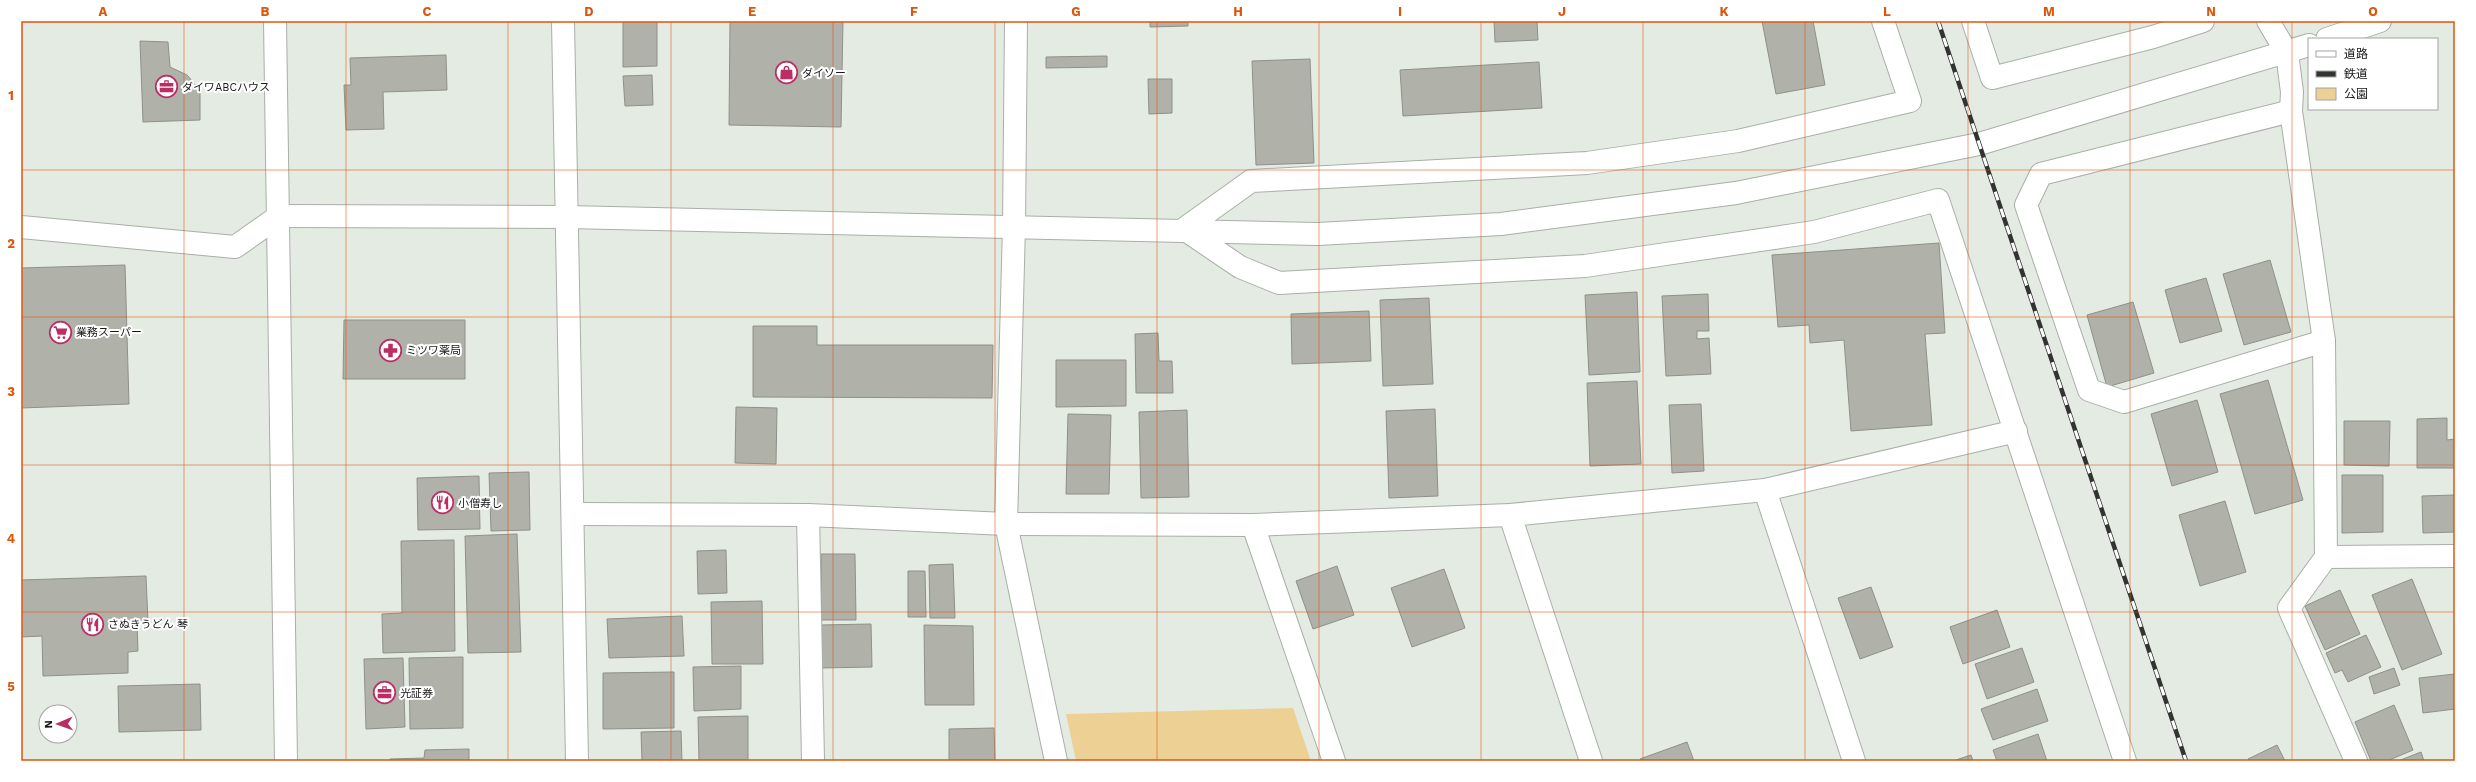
<svg xmlns="http://www.w3.org/2000/svg" width="2476" height="782" viewBox="0 0 2476 782" font-family="'Work Sans','Noto Sans JP',sans-serif">
<rect width="100%" height="100%" fill="#e4ebe3"/>
<path fill="#edd194" d="M1293 708 1311 761H1076L1066 714Z"/>
<g fill="#b0b1a9" stroke="#8f9089">
<path d="M623 21H657V66L623 67Z"/>
<path d="M730 21H843L841 127 729 125Z"/>
<path d="M1150 21H1188V26L1150 27Z"/>
<path d="M1494 21H1537L1538 40 1495 42Z"/>
<path d="M1762 21H1813L1825 85 1776 94Z"/>
<path d="M140 41 168 42 170 67 187 75 200 90V120L143 122Z"/>
<path d="M446 55 447 90 383 92 384 129 346 130 344 85H351L350 58Z"/>
<path d="M1107 56V67L1046 68V57Z"/>
<path d="M1310 59 1314 163 1256 165 1252 61Z"/>
<path d="M1539 62 1542 108 1403 116 1400 70Z"/>
<path d="M652 75 653 105 625 106 623 76Z"/>
<path d="M1148 79H1172V113L1149 114Z"/>
<path d="M1939 243 1945 333 1925 334 1932 425 1851 431 1844 340 1810 343 1809 325 1778 327 1772 255Z"/>
<path d="M2270 260 2291 332 2244 345 2223 274Z"/>
<path d="M125 265 129 404 21 408V268Z"/>
<path d="M2206 278 2222 331 2180 343 2165 290Z"/>
<path d="M1637 292 1640 372 1589 375 1585 295Z"/>
<path d="M1708 294 1709 331H1697V339L1709 338 1711 374 1666 376 1662 296Z"/>
<path d="M1429 298 1433 384 1383 386 1380 300Z"/>
<path d="M2133 302 2154 373 2107 387 2087 315Z"/>
<path d="M1369 311 1371 361 1292 364 1291 314Z"/>
<path d="M344 320H465V379H343Z"/>
<path d="M753 326H817V345H993L992 398 753 397Z"/>
<path d="M1158 333 1159 361H1172L1173 393H1136L1135 334Z"/>
<path d="M1056 360H1126V406L1056 407Z"/>
<path d="M2268 380 2303 500 2255 514 2220 394Z"/>
<path d="M1637 381 1641 464 1590 466 1587 383Z"/>
<path d="M2197 400 2218 472 2172 486 2151 414Z"/>
<path d="M1701 404 1704 471 1672 473 1669 405Z"/>
<path d="M736 407 777 408 776 464 735 463Z"/>
<path d="M1435 409 1438 496 1389 498 1386 411Z"/>
<path d="M1187 410 1189 497 1141 498 1139 412Z"/>
<path d="M1068 414 1111 415 1109 494H1066Z"/>
<path d="M2447 418V440L2455 439V468H2417V419Z"/>
<path d="M2344 421H2390L2389 466 2344 465Z"/>
<path d="M529 472 530 530 491 531 489 473Z"/>
<path d="M2342 475H2383V532L2342 533Z"/>
<path d="M479 476 480 529 418 530 417 478Z"/>
<path d="M2455 495V532L2423 533 2422 496Z"/>
<path d="M2225 501 2246 572 2200 586 2179 515Z"/>
<path d="M517 534 521 652 468 653 465 536Z"/>
<path d="M454 540 455 651 383 653 382 614 402 613 401 541Z"/>
<path d="M726 550 727 593 698 594 697 551Z"/>
<path d="M821 554H855L856 620H821Z"/>
<path d="M953 564 955 618H930L929 565Z"/>
<path d="M1337 566 1354 615 1313 629 1296 581Z"/>
<path d="M1444 569 1465 628 1412 647 1391 588Z"/>
<path d="M908 571H925L926 617H908Z"/>
<path d="M146 576 148 622H137L138 651 128 652V673L43 676 42 636 21 637V580Z"/>
<path d="M2412 579 2442 654 2402 670 2372 595Z"/>
<path d="M1871 587 1893 647 1860 659 1838 598Z"/>
<path d="M2340 590 2360 634 2325 650 2305 606Z"/>
<path d="M762 601 763 664H712L711 602Z"/>
<path d="M1997 610 2010 647 1963 664 1950 627Z"/>
<path d="M682 616 684 656 609 658 607 619Z"/>
<path d="M871 624 872 667 821 668 820 625Z"/>
<path d="M924 625 973 626 974 705H925Z"/>
<path d="M2366 635 2381 667 2348 682 2342 670 2335 673 2326 653Z"/>
<path d="M2022 648 2034 682 1987 699 1975 664Z"/>
<path d="M463 657V728L410 729 409 658Z"/>
<path d="M403 658 405 727 366 729 364 659Z"/>
<path d="M741 666V709L694 711 693 667Z"/>
<path d="M2394 668 2400 685 2374 694 2369 677Z"/>
<path d="M674 672V728L603 729V673Z"/>
<path d="M2455 674V709L2423 713 2419 678Z"/>
<path d="M200 684 201 730 119 732 118 686Z"/>
<path d="M2037 689 2048 721 1993 740 1981 709Z"/>
<path d="M2394 705 2413 750 2387 761H2371L2355 722Z"/>
<path d="M748 716V761H699L698 717Z"/>
<path d="M994 728 995 761H949V729Z"/>
<path d="M681 731 682 761H642L641 732Z"/>
<path d="M2038 734 2047 761H1997L1993 750Z"/>
<path d="M1687 742 1694 761H1641L1640 759Z"/>
<path d="M2277 745 2285 761H2249L2248 759Z"/>
<path d="M469 749V761H390V759L424 758 425 750Z"/>
<path d="M2421 752 2424 761H2398Z"/>
<path d="M1971 755 1973 761H1953Z"/>
</g>
<g fill="none" stroke-linecap="round" stroke-linejoin="round">
<defs>
<g id="street">
<path d="M563 21 577 761"/>
<path d="M1016 21 1014 226 1006 524 1056 761"/>
<path d="M1883 21 1910 101 1738 141 1587 163 1251 181 1184 229 1240 267 1279 283 1585 266 1814 232 1938 200 2125 761"/>
<path d="M1973 21 1992 78 2153 37 2203 21"/>
<path d="M2268 21 2287 53 2292 92 2291 111 2324 341 2326 557"/>
<path d="M2291 111 2041 174 2026 205 2089 390 2124 402 2324 341"/>
<path d="M21 227 235 247 279 216"/>
<path d="M1765 490 1854 761"/>
<path d="M573 514 808 515 1006 524 1253 525 1510 515 1765 490 2016 431"/>
<path d="M808 515 813 761"/>
<path d="M1510 515 1591 761"/>
<path d="M1253 525 1334 761"/>
<path d="M2356 761 2289 608 2326 557 2455 556"/>
</g>
<g id="secondary">
<path d="M275 21 286 761"/>
<path d="M2327 39 2380 21"/>
<path d="M279 216 567 217 1318 234 1501 224 1736 193 1979 144 2309 45"/>
</g>
</defs>
<use href="#street" stroke="#a9afa8" stroke-width="24"/>
<use href="#secondary" stroke="#a9afa8" stroke-width="24"/>
<use href="#street" stroke="#fff" stroke-width="22"/>
<use href="#secondary" stroke="#fff" stroke-width="22"/>
<defs>
<path id="rail" d="M1938 21 2186 761"/>
</defs>
<use href="#rail" stroke="#313431" stroke-width="4.5"/>
<use href="#rail" stroke="#fff" stroke-width="3" stroke-dasharray="9" stroke-linecap="butt"/>
</g>
<path fill="none" stroke="#de560c" stroke-width="1" stroke-opacity="0.55" d="M184 21V761M346 21V761M508 21V761M671 21V761M833 21V761M995 21V761M1157 21V761M1319 21V761M1481 21V761M1643 21V761M1805 21V761M1968 21V761M2130 21V761M2292 21V761M21 170H2455M21 317H2455M21 465H2455M21 612H2455"/>
<defs>
<symbol id="shop-ring" viewBox="-11 -11 22 22"><circle r="9.5" fill="#fff" stroke="#bb2e63" stroke-width="1.5"/><path d="M-5-2.5h2.3a2.7 3.5 0 0 1 5.4 0H5L5.5 6h-11ZM-1.5-2.5h3a1.5 2.3 0 0 0-3 0Z" fill="#bb2e63"/></symbol>
<symbol id="office-ring" viewBox="-11 -11 22 22"><circle r="9.5" fill="#fff" stroke="#bb2e63" stroke-width="1.5"/><path d="M-6-3h4V-5.5h4V-3h4V5H-6ZM-1-4.5V-3h2v-1.5ZM-6 0V1H6V0Z" fill="#bb2e63"/></symbol>
<symbol id="supermarket-ring" viewBox="-11 -11 22 22"><circle r="9.5" fill="#fff" stroke="#bb2e63" stroke-width="1.5"/><path d="M-6-5.5h2.5l.6 2H6L4.5 2H-2.5L-4.4-4H-6ZM-1.5 3.2a1.3 1.3 0 1 0 .1 0ZM3 3.2a1.3 1.3 0 1 0 .1 0Z" fill="#bb2e63"/></symbol>
<symbol id="pharmacy-ring" viewBox="-11 -11 22 22"><circle r="9.5" fill="#fff" stroke="#bb2e63" stroke-width="1.5"/><path d="M-2-6h4v4h4v4h-4v4h-4v-4h-4v-4h4Z" fill="#bb2e63"/></symbol>
<symbol id="restaurant-ring" viewBox="-11 -11 22 22"><circle r="9.5" fill="#fff" stroke="#bb2e63" stroke-width="1.5"/><path d="M-5-6h1v4h1v-4h1v4h1v-4h1v5L-1.5 .5V6h-2V.5L-5-1ZM5-6V6H3V1.5H1.5Q1.5-4 5-6Z" fill="#bb2e63"/></symbol>
</defs>
<g fill-rule="evenodd">
<use href="#shop-ring" x="774" y="60" width="25" height="25"/>
<use href="#office-ring" x="154" y="74" width="25" height="25"/>
<use href="#supermarket-ring" x="48" y="320" width="25" height="25"/>
<use href="#pharmacy-ring" x="378" y="338" width="25" height="25"/>
<use href="#restaurant-ring" x="430" y="490" width="25" height="25"/>
<use href="#restaurant-ring" x="80" y="612" width="25" height="25"/>
<use href="#office-ring" x="372" y="680" width="25" height="25"/>
</g>
<g text-anchor="middle" stroke-width="4" stroke-linejoin="round" paint-order="stroke">
<g font-size="11" fill="#161816" stroke="#fff" text-anchor="start">
<text x="802" y="77">ダイソー</text>
<text x="182" y="91">ダイワABCハウス</text>
<text x="76" y="336">業務スーパー</text>
<text x="406" y="354">ミツワ薬局</text>
<text x="458" y="507">小僧寿し</text>
<text x="108" y="628">さぬきうどん 琴</text>
<text x="400" y="697">光証券</text>
</g>
</g>
<rect width="2476" height="782" fill="none" stroke="#ffffff" stroke-width="44"/>
<rect x="2308" y="38" width="130" height="72" fill="#ffffff" stroke="#a2a3a2"/>
<rect x="2316" y="51" width="20" height="6" fill="#ffffff" stroke="#a2a3a2"/>
<text x="2344" y="58" font-size="12" fill="#161816">道路</text>
<rect x="2316" y="71" width="20" height="6" fill="#313431" stroke="#a2a3a2"/>
<text x="2344" y="78" font-size="12" fill="#161816">鉄道</text>
<rect x="2316" y="88" width="20" height="12" fill="#edd194" stroke="#a2a3a2"/>
<text x="2344" y="98" font-size="12" fill="#161816">公園</text>
<g transform="translate(58 724) rotate(268)"><circle r="19" fill="#ffffff" stroke="#a2a3a2"/>
<path d="M0-3L7 15L0 10L-7 15Z" fill="#bb2e63"/>
<text y="-6" font-size="11" font-weight="bold" text-anchor="middle" fill="#161816">N</text>
</g>
<rect x="22" y="22" width="2432" height="738" fill="none" stroke="#de560c" stroke-width="1.5"/>
<g font-size="13" text-anchor="middle" font-weight="bold" fill="#de560c">
<text x="103" y="16">A</text>
<text x="265" y="16">B</text>
<text x="427" y="16">C</text>
<text x="589" y="16">D</text>
<text x="752" y="16">E</text>
<text x="914" y="16">F</text>
<text x="1076" y="16">G</text>
<text x="1238" y="16">H</text>
<text x="1400" y="16">I</text>
<text x="1562" y="16">J</text>
<text x="1724" y="16">K</text>
<text x="1887" y="16">L</text>
<text x="2049" y="16">M</text>
<text x="2211" y="16">N</text>
<text x="2373" y="16">O</text>
<text x="11" y="100">1</text>
<text x="11" y="248">2</text>
<text x="11" y="396">3</text>
<text x="11" y="543">4</text>
<text x="11" y="691">5</text>
</g>
</svg>
